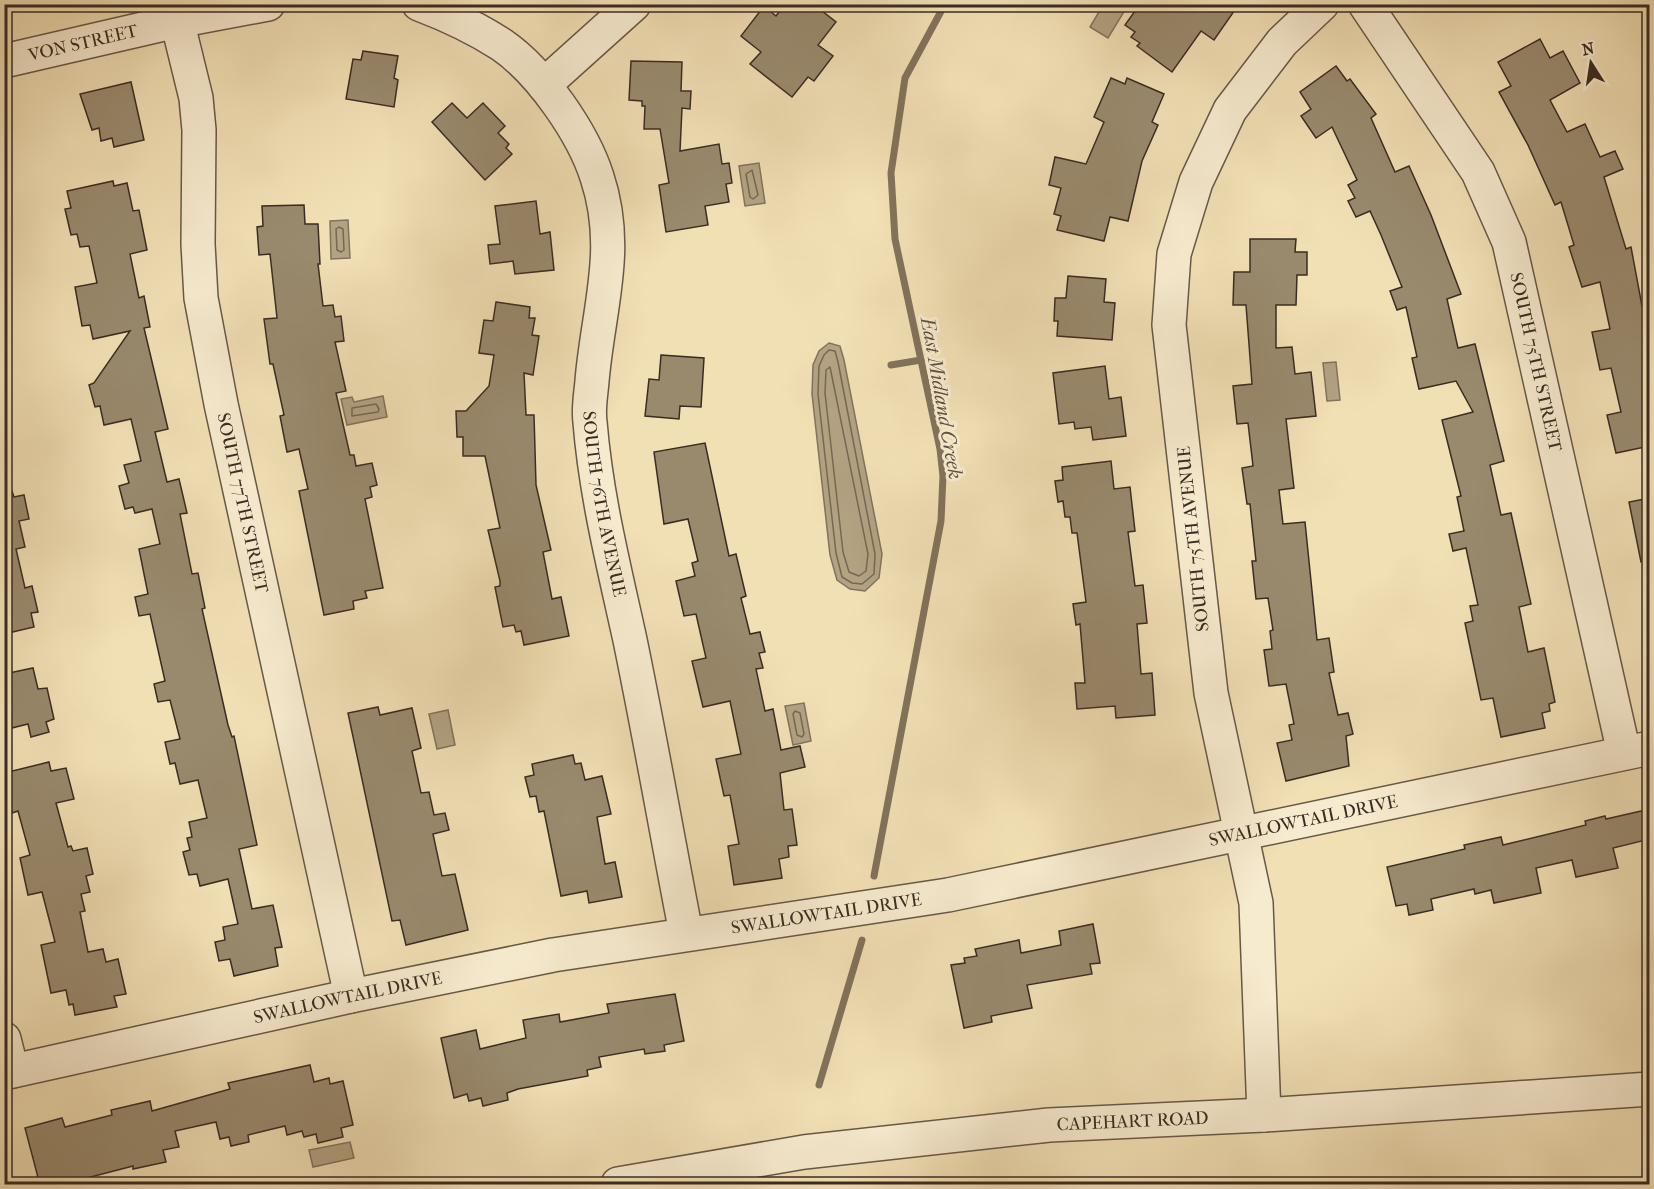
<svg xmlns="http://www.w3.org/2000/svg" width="1654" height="1189" viewBox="0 0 1654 1189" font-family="'IM FELL French Canon',serif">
<rect width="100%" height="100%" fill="#f2e0b5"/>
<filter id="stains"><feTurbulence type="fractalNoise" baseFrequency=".00333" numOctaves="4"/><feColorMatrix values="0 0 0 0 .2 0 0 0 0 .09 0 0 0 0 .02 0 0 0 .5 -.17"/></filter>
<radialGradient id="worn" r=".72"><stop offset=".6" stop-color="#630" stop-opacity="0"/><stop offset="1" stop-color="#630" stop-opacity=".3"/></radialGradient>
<g fill="#b3a383" stroke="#82735c" stroke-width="1.5">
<path d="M1103 5H1128L1108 38 1090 27Z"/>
<path d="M759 163 765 203 745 206 739 166Z"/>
<path d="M348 220 350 258 331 259 330 221Z"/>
<path d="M829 343 840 346 844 360 882 554 879 578 865 591 850 589 837 580 830 555 812 394 813 365 819 351Z"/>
<path d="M1336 362 1340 400 1327 401 1323 363Z"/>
<path d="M383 396 387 417 347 425 341 399 352 397 354 402Z"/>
<path d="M804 703 811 741 793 745 785 706Z"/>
<path d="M448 710 455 745 437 749 429 714Z"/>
<path d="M350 1142 354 1158 313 1167 309 1150Z"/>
</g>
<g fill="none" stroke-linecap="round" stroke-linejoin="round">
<g stroke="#766852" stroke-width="1.5">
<path d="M752 170 758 195 753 199 750 197 746 174Z"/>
<path d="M339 227 343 229 344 250 341 252 337 250 336 229Z"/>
<path d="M829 350 835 351 838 362 875 554 874 574 862 584 852 583 842 577 836 553 818 394 819 366 824 355Z"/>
<path d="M830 367 868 554 866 571 859 576 849 572 843 552 825 393 826 370Z"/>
<path d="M376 404 379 409 378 412 352 416V408Z"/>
<path d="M795 711 800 713 804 734 802 737 797 735 793 714Z"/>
</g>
<g stroke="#82735c" stroke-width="7">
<path d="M891 365 921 360"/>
<path d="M874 876 941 521 943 476 940 449 895 239 891 173 905 78 945 4"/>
<path d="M819 1085 862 940"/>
</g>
</g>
<g fill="#998a6e" stroke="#392c22" stroke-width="1.5">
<path d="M785 4H813L836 22 818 45 833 56 814 81 808 77 792 97 750 64 761 52 741 36 764 6 776 16Z"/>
<path d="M1140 4H1239L1214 40 1201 31 1172 72 1137 46 1140 43 1131 37 1135 32 1125 25Z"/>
<path d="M1540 39 1550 58 1563 51 1580 83 1550 100 1567 132 1585 124 1600 157 1615 151 1623 169 1604 177 1626 249 1631 247 1642 306 1650 304V446L1616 453 1607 415 1621 412 1611 368 1600 370 1592 332 1610 329 1600 282 1582 287 1569 247 1574 245 1561 202 1555 205 1528 145 1499 92 1511 86 1498 62Z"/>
<path d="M363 51 398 56 394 78 398 80 394 107 346 99 353 59 361 60Z"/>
<path d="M631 61 682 62 681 91H691L690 109 682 108 680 151 719 144 722 164 729 163 732 183 726 184 729 202 705 206 708 225 666 232 659 185 669 183 660 129H644L645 106H642V101L629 100Z"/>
<path d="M1336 66 1347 81 1350 79 1376 114 1371 118 1395 172 1409 166 1431 215 1461 294 1447 299 1458 348 1475 344 1504 461 1490 465 1501 515 1511 513 1531 604 1519 607 1528 652 1544 648 1555 702 1549 704 1550 711 1542 713 1545 728 1501 737 1493 698 1481 700 1465 623 1473 621 1470 606 1478 605 1466 548 1453 551 1449 534 1464 531 1457 497 1461 496 1442 420 1473 412 1456 381 1419 389 1412 358 1417 357 1406 307 1397 310 1390 291 1402 287 1381 235 1370 211 1356 217 1348 201 1355 198 1348 185 1357 180 1332 127 1316 138 1301 116 1311 109 1300 92Z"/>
<path d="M1111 78 1125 84 1127 78 1164 94 1152 122 1158 125 1142 161 1128 221 1110 217 1104 241 1057 230 1061 216 1054 214 1061 188 1049 185 1055 157 1086 164 1104 122 1094 117Z"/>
<path d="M131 82 144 140 114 147 112 138 101 141 99 128 92 130 80 94Z"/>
<path d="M452 103 467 118 483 103 505 126 498 133 509 144 506 148 512 154 485 180 432 122Z"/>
<path d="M113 181 114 186 127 183 133 211 139 210 147 250 130 254 139 298 144 296 150 327 144 328 168 429 155 432 167 482 179 479 187 513 180 514 192 574 198 573 205 608 202 609 228 725 232 737 234 736 257 845 239 849 252 909 273 905 282 947 275 948 278 966 234 976 230 959 219 961 215 942 225 940 223 927 238 924 228 879 200 886 197 874 189 875 183 852 190 850 187 838 192 837 189 822 207 818 198 780 180 784 175 763 170 764 165 742 180 739 170 700 158 702 154 684 165 681 150 614 139 616 135 597 148 594 139 549 160 544 152 509 135 513 133 507 125 509 119 486 129 483 124 465 141 461 131 419 104 425 100 406 95 407 89 385 94 383 130 331 93 339 90 325 82 326 75 287 97 283 89 246 80 247 77 234 71 235 65 209 71 208 67 191Z"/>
<path d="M536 201 540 234 550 232 554 270 515 274 513 261 490 264 488 245 500 244 495 206Z"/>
<path d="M304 205 305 224H318L320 264H318L323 306 333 305 335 317 341 316 344 341 335 342 346 391 336 393 350 455H354L356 466 372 463 377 485 370 487 372 497 365 499 383 588 365 591 367 598 353 601 354 609 324 615 299 491 308 489 299 449 287 452 280 416 284 415 273 364H270L264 319 277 318 270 254 259 255 257 227 263 226 262 206Z"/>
<path d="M1250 239H1296L1295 252H1307V275H1297L1296 305H1276V348L1292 347 1295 374 1311 372 1316 416 1286 419 1294 488 1279 490 1283 524 1305 522 1317 640 1329 638 1334 672 1329 673 1338 715 1348 713 1353 734 1346 736 1349 766 1286 781 1277 743 1292 740 1289 725 1294 724 1286 684 1269 686 1264 650 1272 649 1270 631 1273 630 1268 598 1256 599 1252 561H1256L1250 504H1247L1242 468 1253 466 1248 423 1237 424 1233 386 1252 384 1246 305H1233L1234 272H1250Z"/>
<path d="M1068 276 1106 279 1104 302 1115 303 1112 340 1057 336 1058 321H1054L1055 298H1066Z"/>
<path d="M496 302 530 307 529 318H535L532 335 539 336 533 375 524 373 526 415H534L536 485 551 550 543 552 552 599 561 597 569 636 524 645 521 631 516 632 514 625 503 627 495 587 500 586V581L488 530 500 528 485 456H463V437H457L456 411H466L489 386 494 355 479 353 484 320 493 321Z"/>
<path d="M661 355 704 358 701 407 680 406 679 419 645 416 649 379 659 380Z"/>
<path d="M1105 366 1109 399 1121 397 1126 436 1093 440 1091 427 1075 429 1074 422 1059 424 1053 373Z"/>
<path d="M705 443 729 556 736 554 746 596 741 598 750 634 760 632 765 652 759 653 763 668 756 669 765 711 773 709 781 750 800 746 805 767 780 773 784 810 792 809 797 845 788 846 789 857 779 859 782 878 734 885 728 846 739 844 730 795 724 796 716 759 741 754 730 701 703 707 692 661 706 658 696 614 684 616 676 581 695 576 692 563 698 561 688 519 664 524 654 452Z"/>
<path d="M1111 461 1114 489 1130 487 1135 531 1128 532 1135 586 1143 585 1147 623 1137 624 1141 674 1152 673 1155 715 1116 718 1115 706 1077 709 1075 683H1085L1080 624 1076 625 1073 604 1086 602 1077 533H1072L1070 517H1065L1063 501 1058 502 1055 481 1063 480 1062 467Z"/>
<path d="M12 491 14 497 24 495 29 519 19 521 25 547 16 549 25 588 32 586 38 612 31 613 34 627 4 634V492Z"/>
<path d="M1650 498V561L1641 562 1629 502Z"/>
<path d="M33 668 38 689 47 688 54 719 46 722 49 732 31 737 28 724 4 730V674Z"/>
<path d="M378 707 380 715 412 708 421 748 412 751 421 793 429 792 434 815 445 813 449 830 433 834 442 876 455 874 468 930 406 945 400 920 392 921 348 713Z"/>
<path d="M573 755 575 764 581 763 585 780 602 776 611 814 597 817 605 864 615 862 622 897 589 903 587 891 561 896 544 811 539 812 536 796 530 797 525 777 534 775 532 764Z"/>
<path d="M49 762 51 771 66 768 74 799 56 803 68 847 71 846 73 851 87 848 93 874 86 876 90 892 81 894 85 911 80 912 88 952 103 949 106 962 118 959 126 994 114 996 117 1007 75 1015 73 1004 69 1005 66 990 51 993 41 945 55 942 42 892 28 895 20 858 30 855 18 811 12 813 4 784V773Z"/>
<path d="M1650 809V839L1613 848 1618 868 1576 877 1572 860 1536 868 1541 893 1494 903 1491 890 1475 894 1474 889 1431 899 1433 910 1409 915 1407 904 1396 906 1387 867 1465 849 1464 845 1501 837 1503 845 1586 825 1585 821 1605 816 1606 819Z"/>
<path d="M1093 924 1100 963 1090 964 1092 974 1027 985 1032 1008 991 1016 992 1022 964 1028 951 965 965 963 964 958 977 956 975 949 1019 940 1021 953 1061 945 1059 931Z"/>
<path d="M675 994 684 1041 664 1045 665 1051 645 1054 644 1049 599 1057 601 1067 587 1070 588 1076 518 1089 507 1093 508 1100 483 1106 481 1098 469 1101 467 1094 454 1098 441 1038 476 1030 480 1049 526 1038 523 1020 559 1014 560 1022 609 1013 607 1004Z"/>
<path d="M310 1065 314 1082 329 1078 330 1084 343 1081 353 1125 341 1128 343 1137 318 1143 316 1134 304 1137 302 1131 287 1135 285 1126 248 1135 249 1142 231 1146 229 1137 220 1139 216 1122 175 1131 179 1147 163 1150 166 1162 133 1169V1166L60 1185H40L25 1128 62 1118 65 1127 112 1115 111 1110 150 1101 152 1111 230 1089 228 1083Z"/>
</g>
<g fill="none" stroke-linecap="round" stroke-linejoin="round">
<defs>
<g id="minor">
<path id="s1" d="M173 4 196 98 199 130 198 244 201 298 221 404 351 996"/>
<path id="s2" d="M419 4C448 15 476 28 502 45 541 72 583 133 597 177 621 249 598 309 592 381 591 394 588 408 590 422 596 496 614 567 630 640 650 737 667 835 686 933"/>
<path id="s3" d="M1365 4 1478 172 1509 242 1624 753"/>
<path id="s4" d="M4 61 177 21 268 4"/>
<path d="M544 85 634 4"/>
<path d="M4 1039 12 1071"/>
<path id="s5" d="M4 1073 351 996 553 955 948 895 1650 748"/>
<path d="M1264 1115 1256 903 1211 693 1169 325 1174 254 1196 182 1230 110 1282 42 1322 4"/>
<path id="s6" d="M618 1184 804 1152 1049 1125 1264 1115 1650 1089"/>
</g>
</defs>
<use href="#minor" stroke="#675947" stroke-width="36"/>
<use href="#minor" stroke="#f7ebcf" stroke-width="33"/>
</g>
<g text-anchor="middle" stroke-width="6" stroke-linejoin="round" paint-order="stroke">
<g font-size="18" fill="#392c22" stroke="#f7ebcf">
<text dy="6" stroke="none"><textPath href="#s4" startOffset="81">VON STREET</textPath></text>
<text dy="6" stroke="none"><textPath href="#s3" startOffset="402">SOUTH 75TH STREET</textPath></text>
<text dy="6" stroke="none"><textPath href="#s1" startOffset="506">SOUTH 77TH STREET</textPath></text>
<text dy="6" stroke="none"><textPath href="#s2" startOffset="588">SOUTH 76TH AVENUE</textPath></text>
<text transform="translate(1193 539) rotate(-96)" y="6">SOUTH 75TH AVENUE</text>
<text dy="6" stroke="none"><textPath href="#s5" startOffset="1324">SWALLOWTAIL DRIVE</textPath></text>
<text dy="6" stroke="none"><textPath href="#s5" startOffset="838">SWALLOWTAIL DRIVE</textPath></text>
<text dy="6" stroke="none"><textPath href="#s5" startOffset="352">SWALLOWTAIL DRIVE</textPath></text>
<text dy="6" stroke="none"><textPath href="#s6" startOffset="519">CAPEHART ROAD</textPath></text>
</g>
<g font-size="20" font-style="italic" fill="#5e503f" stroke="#f7ebcf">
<text transform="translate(942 398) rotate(80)" y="7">East Midland Creek</text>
</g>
</g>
<rect width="1654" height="1189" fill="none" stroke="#f2e0b5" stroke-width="24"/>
<rect x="6" y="6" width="1642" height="1177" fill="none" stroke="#392c22" stroke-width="3"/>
<rect x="12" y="12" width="1630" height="1165" fill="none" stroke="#392c22" stroke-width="1.5"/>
<g transform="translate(1591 63) rotate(348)" stroke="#f7ebcf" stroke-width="4.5" paint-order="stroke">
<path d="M0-4.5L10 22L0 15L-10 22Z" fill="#392c22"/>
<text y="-9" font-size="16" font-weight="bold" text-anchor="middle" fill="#392c22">N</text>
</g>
<rect width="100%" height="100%" filter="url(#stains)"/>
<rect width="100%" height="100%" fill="url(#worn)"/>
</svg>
